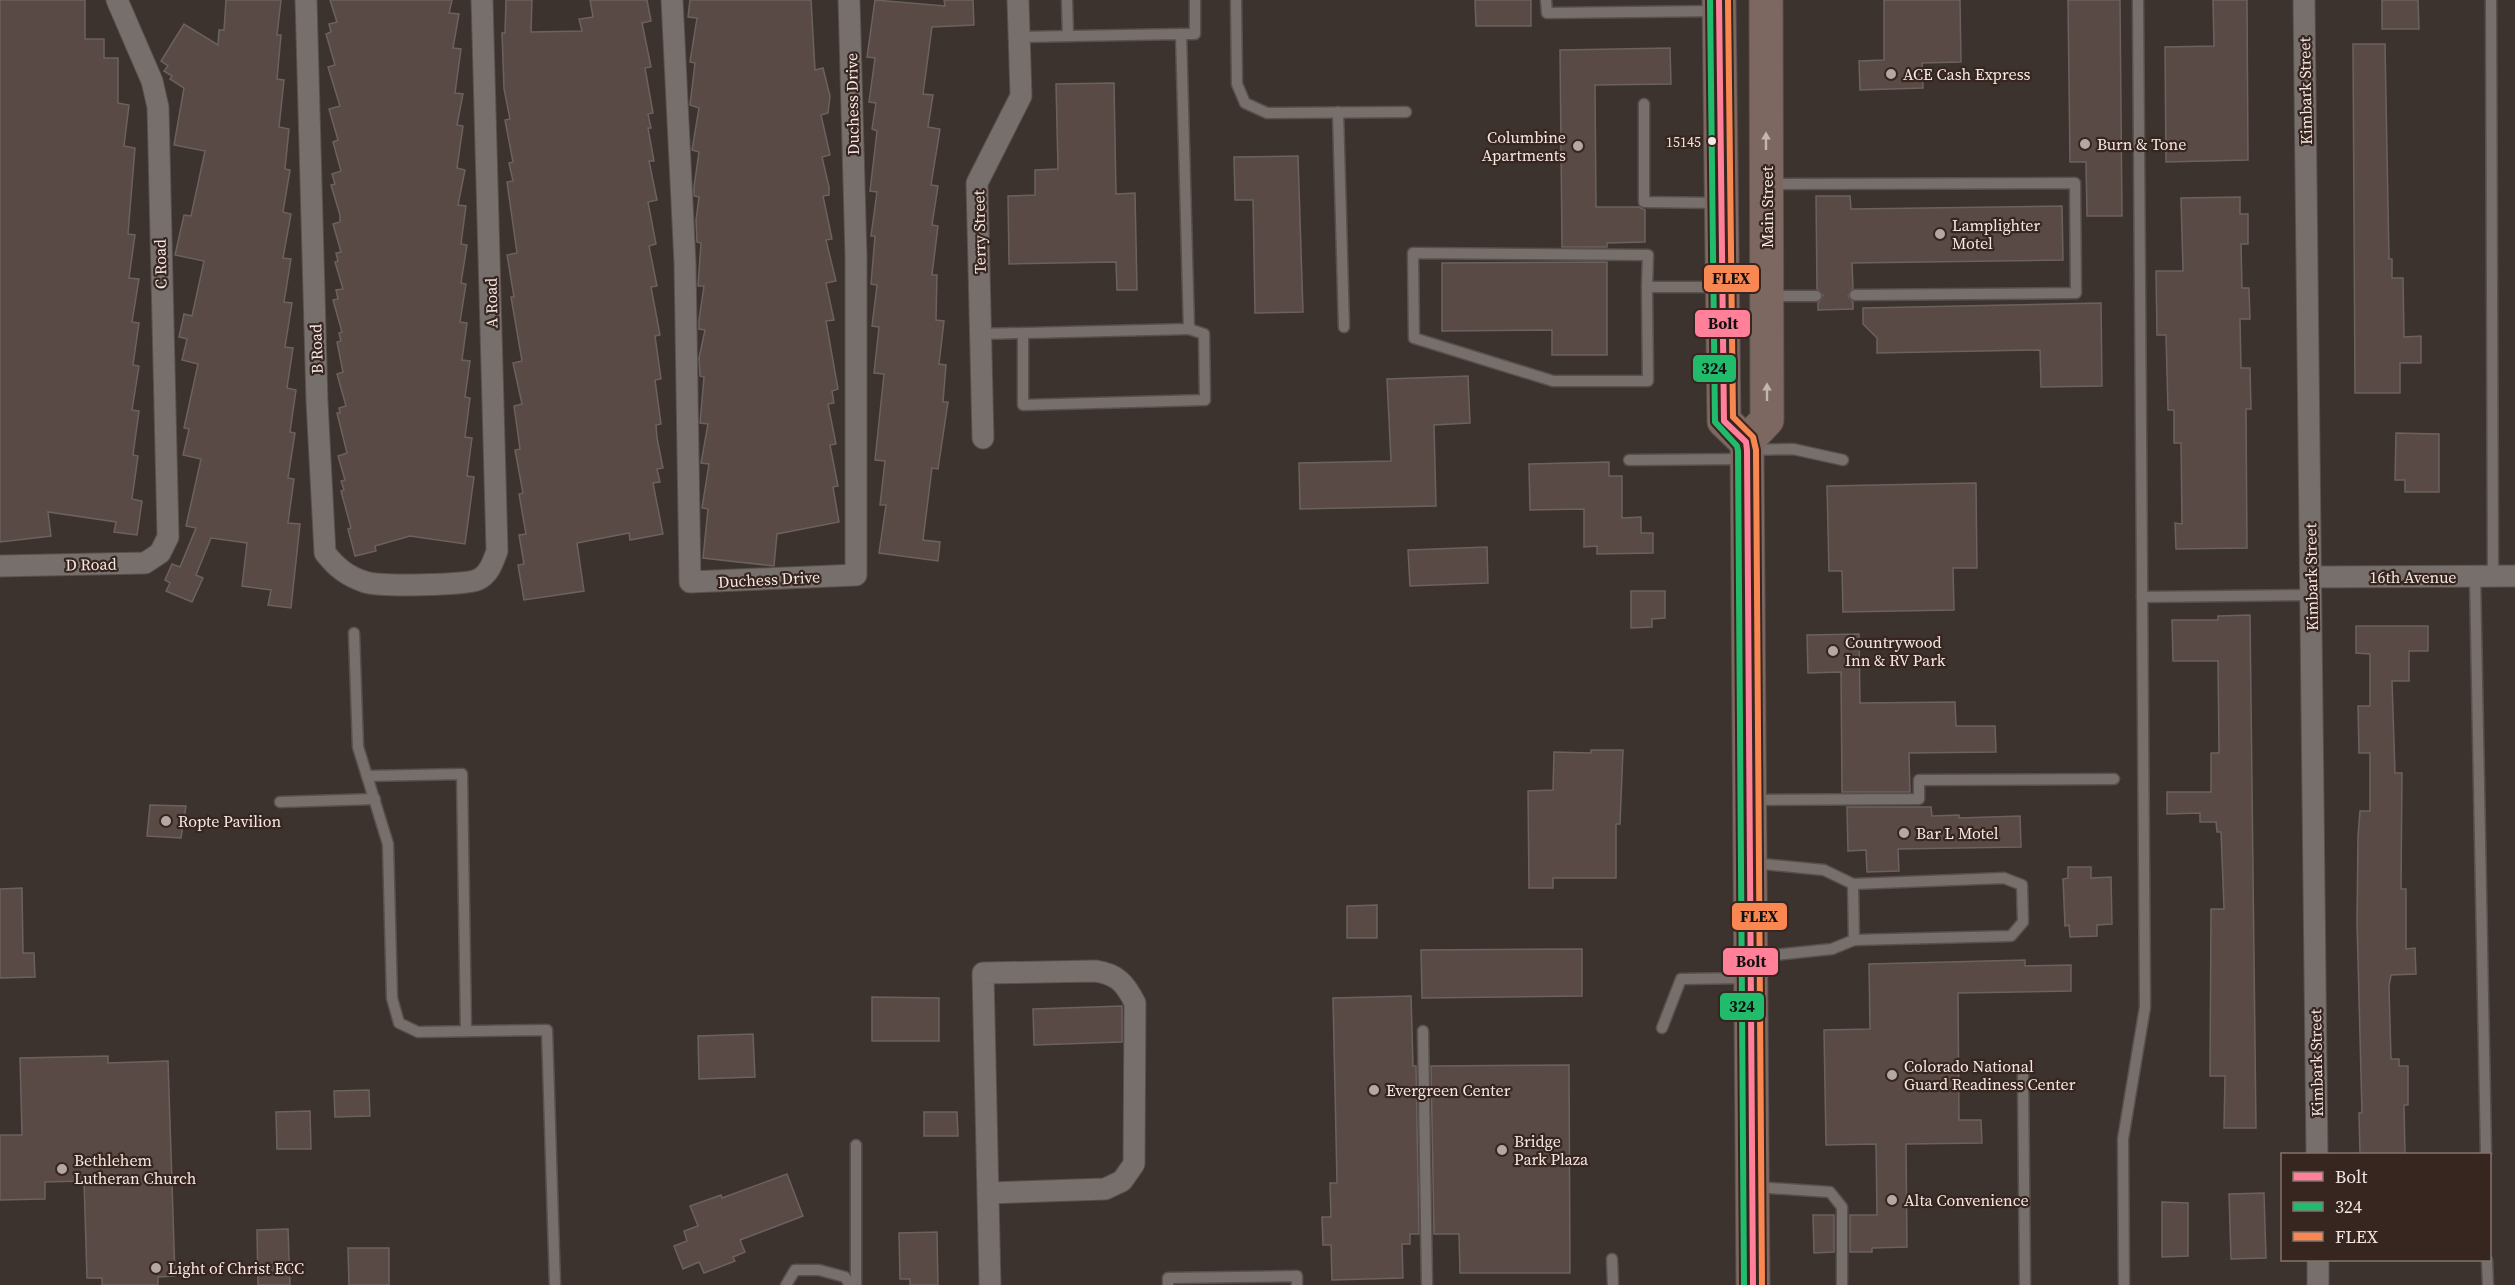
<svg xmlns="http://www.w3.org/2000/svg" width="2515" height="1285" viewBox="0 0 2515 1285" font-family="'Source Serif 4',serif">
<rect width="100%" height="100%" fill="#3c322e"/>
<g fill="#5a4a45" stroke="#6b6260" stroke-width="1.5">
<path d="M0 0H85V39H104V58H118V103L129 105 124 146 135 148 128 234 135 235 129 278 139 279 132 322 139 323 133 365 139 366 132 410 139 411 133 455 138 456 132 499 142 501 137 535 114 532 116 522 48 512 51 536 0 542Z"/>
<path d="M226 0H281L277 35H281L277 79 284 80 279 127 289 129 285 169 290 170 283 212 291 214 283 258 291 259 284 302 292 303 285 347 293 348 287 388 296 390 290 432 295 433 288 478 294 479 288 523 300 524 291 608 268 605 271 590 242 586 247 543 211 538 196 575 203 578 192 602 166 591 170 583 165 580 172 564 180 567 196 528 186 526 201 459 183 455 189 429 184 428 198 364 182 360 187 339 179 337 184 314 192 316 204 261 175 255 184 215 191 216 205 151 174 145 184 88 170 79 172 76 164 71 168 66 161 61 184 24 218 45 219 30H224Z"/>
<path d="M330 0H452L449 13 459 14 453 48 461 49 455 93 463 94 457 125 463 126 457 168 465 170 458 205 466 206 461 244 467 245 461 283 466 284 460 322 467 323 462 360 470 361 465 397 470 398 465 437 472 438 467 476 474 477 465 544 410 536 375 546 376 551 355 556 348 529 351 528 341 491 344 490 341 481 345 480 338 456 347 453 337 413H340L339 408 346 406 337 374 343 372 337 342 341 341 339 333 342 332 333 300 338 299 336 290 343 289 335 262 338 261 336 253 341 252 333 224 340 222V215L331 185 335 184 332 174 341 171 333 142 338 140 329 109 340 106 328 67 335 65 326 34 331 32 329 24 337 22Z"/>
<path d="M506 0H532L531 32 582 31 579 19 593 17 590 0H647L651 21 642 23 651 67 645 68 653 113 648 114 651 128H648L654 161H649L657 200 648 202 656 244 649 246 657 286 651 287 660 335 655 336 661 379 655 380 661 424 656 425 657 438 663 468 657 469 660 482 653 483 663 534 630 540 629 533 577 543 584 591 524 600 518 565 524 564 519 535 526 534 519 494 523 493 515 450 520 449 514 406 522 404 513 363 522 361 511 297H514L507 255 517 253 507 182 513 181 509 163 513 162 505 120 510 119 504 89 502 33H505Z"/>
<path d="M690 0H811L815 70 823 68 830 96 828 113 821 115 830 155 822 157 829 187V195L823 196 832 239 826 240 836 281 826 283 834 320 826 321 838 389 832 391 834 403 828 404 836 444 830 445 838 486 833 487 839 522 777 534 774 566 703 558 708 509 702 508 709 464 701 463 708 424 700 423 704 377 700 376 699 358 705 330 699 329V320L704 286H698L701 243 697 242 696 220 699 197 694 196V187L699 152 692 150 699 108 690 105 695 63 690 62 697 18 688 17Z"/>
<path d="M875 0 945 6 944 0H973L974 25 932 27 923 94 933 95 928 127 940 129 931 185 938 186 932 225 938 226 932 275H937L936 320 944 321 939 364 946 365 943 402H948L938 469 932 468 923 540 940 542 938 561 879 553 886 505H880L885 461 875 460 884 374 874 373 879 327 872 326 877 285 871 284 875 236H871L877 192 870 191 877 131 872 129 876 103 869 102 875 58 867 57Z"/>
<path d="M1475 0H1531V26H1476Z"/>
<path d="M1884 0H1960L1961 62 1922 63 1923 88 1860 90 1859 61 1884 60Z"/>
<path d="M2068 0H2120L2122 216H2087L2086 162H2070Z"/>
<path d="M2213 0H2247L2248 160 2166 162 2165 47 2214 46Z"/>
<path d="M2382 0H2418L2419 29H2382Z"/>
<path d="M2353 44H2385L2389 259H2392V278H2403L2404 337 2421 336V363H2400V393H2355Z"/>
<path d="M1670 48 1671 84 1595 85 1596 207H1639L1645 210V242L1607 243V247H1562L1560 50Z"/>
<path d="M1114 83 1116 194 1135 193 1137 290H1117L1116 262 1009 264 1008 196 1035 195V170L1058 169 1056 84Z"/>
<path d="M1298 156 1303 312 1255 313 1253 200H1235L1234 157Z"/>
<path d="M1816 196H1850L1851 209 2062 206 2063 260 1852 263 1853 288 1848 296 1853 302V309L1818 310V303L1823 295 1817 289Z"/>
<path d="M2240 197V214H2248V244H2241L2242 288H2249L2250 319H2240L2241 368H2250L2251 409H2246L2247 548 2176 549 2175 523 2182 524 2181 443H2174V410H2168L2166 335H2157L2156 271H2183L2181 198Z"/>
<path d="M1607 262V355H1552V330L1442 331V263Z"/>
<path d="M2101 303 2102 386 2041 387 2040 350 1877 353V338L1863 324V308Z"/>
<path d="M1468 376 1470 423 1434 425 1436 506 1300 509 1299 463 1391 461 1387 379Z"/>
<path d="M2396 433 2439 434V492H2405V480H2395Z"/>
<path d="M1609 462V476H1622V518L1641 517V533H1653V553L1597 554V546L1584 547V509L1530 510 1529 464Z"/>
<path d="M1976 483 1977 568H1953L1954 610 1843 612 1842 571H1829L1827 486Z"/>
<path d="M1487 547 1488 583 1410 586 1408 550Z"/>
<path d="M1631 591H1665V618L1652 619V627L1631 628Z"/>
<path d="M2250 615 2256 1128H2224L2225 1076H2210L2211 909H2224L2221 832H2217L2216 822H2200V813L2167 814V792H2211V753H2219L2218 661H2173L2172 620H2218V616Z"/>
<path d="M2356 626H2428V651H2409V681H2392L2395 773H2402L2401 889H2406V949L2415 948 2416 974 2391 975 2389 986 2391 1059H2399V1066H2408V1105H2404L2405 1155H2360L2359 1113H2362L2357 922 2358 836 2360 811H2370V753H2359L2358 706H2370V654L2356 653Z"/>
<path d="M1859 634 1860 703 1955 702 1956 726H1995L1996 752 1909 753 1910 792H1842L1841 672 1808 673 1807 635Z"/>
<path d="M1591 750H1623L1620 824H1616V878H1553V888H1529L1528 791 1553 790 1554 752 1591 753Z"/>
<path d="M150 805 186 806 181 838 147 836Z"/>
<path d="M1847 807H1931L1932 816 1959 815V818L2020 816 2021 847 1898 849 1899 871 1867 872 1866 850 1848 851Z"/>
<path d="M2068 867H2091V878L2111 877 2112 924 2097 925V936L2070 937 2069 925 2065 926 2063 879 2068 878Z"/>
<path d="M22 888 23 953H34L35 977 0 978V889Z"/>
<path d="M1377 905V938H1347V906Z"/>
<path d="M1582 949V996L1422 998 1421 950Z"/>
<path d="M2025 960V966L2071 965V991L1958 993 1959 1120H1981L1982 1143 1906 1144 1907 1247 1872 1248V1252H1850V1215H1877L1876 1144 1826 1145 1824 1030 1870 1029 1869 964Z"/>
<path d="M1411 996 1413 1066H1416L1419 1234H1410V1244H1402L1403 1278 1332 1280 1331 1245H1323L1322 1217H1331L1330 1183H1337L1333 998Z"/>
<path d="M872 997 939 998V1041H872Z"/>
<path d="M1122 1006V1042L1034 1045 1033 1009Z"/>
<path d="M753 1034 755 1077 699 1079 698 1036Z"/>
<path d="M108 1056V1063L168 1061 175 1276 158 1277V1285H102V1278H87L84 1181 45 1182V1199L0 1200V1135H22L20 1058Z"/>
<path d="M1569 1065 1570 1273H1460L1459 1234H1434L1431 1066Z"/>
<path d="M369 1090 370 1116 335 1117 334 1091Z"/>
<path d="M310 1111 311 1149H277L276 1112Z"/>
<path d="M924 1112H957L958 1136H924Z"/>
<path d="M787 1174 803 1216 740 1240 745 1252 733 1257 735 1261 704 1273 699 1262 683 1269 674 1246 687 1241 684 1231 698 1226 690 1206 721 1195 722 1198Z"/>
<path d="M2264 1193 2266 1258 2231 1259 2229 1194Z"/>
<path d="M2162 1202 2188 1203V1256L2162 1257Z"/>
<path d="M1813 1215H1834V1252L1814 1253Z"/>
<path d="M288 1229 290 1285H258L257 1230Z"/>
<path d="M937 1232 938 1285H910V1279H900L899 1233Z"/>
<path d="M348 1248H389V1285H349Z"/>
</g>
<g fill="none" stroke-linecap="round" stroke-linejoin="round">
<defs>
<g id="lane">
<path d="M1067 0 1068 36"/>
<path d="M1236 0 1237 84 1245 103 1267 113 1406 112"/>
<path d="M1546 0 1547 13 1716 11"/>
<path d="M2491 0 2493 576"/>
<path d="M1181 34H1195V0"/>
<path d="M1644 104V202L1719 203"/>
<path d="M1338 112 1344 327"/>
<path d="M1770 184 2075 183 2076 293 1855 295"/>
<path d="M1647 287 1648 255 1413 253 1414 338 1553 381H1648L1647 287H1719"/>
<path d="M1771 296H1816"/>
<path d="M1023 333V405L1205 400 1204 334 1189 329"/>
<path d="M981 334 1189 329 1181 34 1019 37"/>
<path d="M1750 450 1793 449 1843 460"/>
<path d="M1629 460 1743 459"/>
<path d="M2475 576 2486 1154"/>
<path d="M2142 597 2311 595"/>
<path d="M354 633 358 747 367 776 462 774 466 1031"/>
<path d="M367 776 388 844 392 998 399 1023 418 1032 547 1030 555 1285"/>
<path d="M1753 800 1919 799V780L2114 779"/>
<path d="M280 802 375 799"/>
<path d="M1753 863 1824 870 1853 884 1854 940 1832 949 1755 957"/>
<path d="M1853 884 2004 878 2022 885 2023 922 2011 936 1854 940"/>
<path d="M1662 1028 1681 979 1748 978"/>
<path d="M1423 1031 1427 1285"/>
<path d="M2023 1074 2025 1285"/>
<path d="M856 1145V1285"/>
<path d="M1755 1187 1830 1192 1842 1207V1285"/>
<path d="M1612 1259 1613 1285"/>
<path d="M2487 1260 2488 1285"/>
<path d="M786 1285 795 1270H819L845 1277 850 1285"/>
<path d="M1168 1285V1278L1297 1276V1285"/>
<path d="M2124 1285 2123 1139 2145 1007 2138 0"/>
</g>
<g id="street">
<path d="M306 0 317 402 325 553C337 568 347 576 365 582 379 587 464 585 477 580 489 575 493 562 497 551L482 0"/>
<path d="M672 0 685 263 690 582 856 575V256L849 0"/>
<path d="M2304 0 2317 1154"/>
<path d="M983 438 977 183 1021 96 1018 0"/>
<path d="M0 566 145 563 160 553 168 537 158 107 152 81 117 0"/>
<path d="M2311 577 2515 576"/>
<path d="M988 1193 1105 1189 1122 1181 1134 1164 1135 1003C1125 983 1117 974 1095 971L983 973 990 1285"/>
<path d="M2318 1260V1285"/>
</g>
<g id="highway">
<path d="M1719 0 1724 421 1746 442 1747 450 1753 1285"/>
<path d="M1746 442 1767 420 1766 0"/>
</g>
</defs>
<use href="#lane" stroke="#59504d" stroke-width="13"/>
<use href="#street" stroke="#59504d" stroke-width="23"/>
<use href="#highway" stroke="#59504d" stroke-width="35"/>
<use href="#lane" stroke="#776f6c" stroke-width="10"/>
<use href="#street" stroke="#776f6c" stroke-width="21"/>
<use href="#highway" stroke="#7d6861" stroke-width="33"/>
<defs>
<path id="bus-1" d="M1719 0 1724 421 1746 442 1747 450 1753 1285"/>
<path id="bus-2" d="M1710 0 1715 422 1737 446 1738 451 1744 1285"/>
<path id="bus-3" d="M1728 0 1733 417 1753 437 1756 450 1762 1285"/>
</defs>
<use href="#bus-1" stroke="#37251f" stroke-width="10"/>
<use href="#bus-2" stroke="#37251f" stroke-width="10"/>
<use href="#bus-3" stroke="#37251f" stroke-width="10"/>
<use href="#bus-1" stroke="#ff8098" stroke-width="6"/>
<use href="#bus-2" stroke="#20bc6c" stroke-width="6"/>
<use href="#bus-3" stroke="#f88751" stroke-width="6"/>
</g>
<defs><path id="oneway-solid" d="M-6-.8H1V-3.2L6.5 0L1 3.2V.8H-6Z" transform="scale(1.5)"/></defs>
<g fill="#c5b5b0">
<use href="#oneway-solid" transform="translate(1766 141) rotate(-90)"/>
<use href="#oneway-solid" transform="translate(1767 392) rotate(-90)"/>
</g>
<g fill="#b4a8a4" stroke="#37251f" stroke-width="2">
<circle cx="1891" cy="74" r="6"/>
<circle cx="2085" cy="144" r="6"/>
<circle cx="1578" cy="146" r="6"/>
<circle cx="1940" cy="234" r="6"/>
<circle cx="1833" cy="651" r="6"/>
<circle cx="166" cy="821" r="6"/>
<circle cx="1904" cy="833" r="6"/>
<circle cx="1892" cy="1075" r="6"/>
<circle cx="1374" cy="1090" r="6"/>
<circle cx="1502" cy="1150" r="6"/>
<circle cx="62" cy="1169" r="6"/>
<circle cx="1892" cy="1200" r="6"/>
<circle cx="156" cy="1268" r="6"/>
</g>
<circle fill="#f5e8e4" stroke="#37251f" stroke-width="2" cx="1712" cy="141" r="5"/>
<g text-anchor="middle" stroke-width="4.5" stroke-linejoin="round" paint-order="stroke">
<g font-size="14" fill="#f5e8e4" stroke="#37251f" text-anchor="end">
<text x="1701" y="147">15145</text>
</g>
<g font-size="16" fill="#f5e8e4" stroke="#37251f" text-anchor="start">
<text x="1903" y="80">ACE Cash Express</text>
<text x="1566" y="143" text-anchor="end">Columbine<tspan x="1566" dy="18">Apartments</tspan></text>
<text x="2097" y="150">Burn &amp; Tone</text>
<text x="1952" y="231">Lamplighter<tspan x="1952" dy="18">Motel</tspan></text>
<text x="1845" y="648">Countrywood<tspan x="1845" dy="18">Inn &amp; RV Park</tspan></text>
<text x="178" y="827">Ropte Pavilion</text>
<text x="1916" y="839">Bar L Motel</text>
<text x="1904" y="1072">Colorado National<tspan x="1904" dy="18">Guard Readiness Center</tspan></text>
<text x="1386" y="1096">Evergreen Center</text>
<text x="1514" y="1147">Bridge<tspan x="1514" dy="18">Park Plaza</tspan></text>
<text x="74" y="1166">Bethlehem<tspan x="74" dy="18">Lutheran Church</tspan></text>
<text x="1904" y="1206">Alta Convenience</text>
<text x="168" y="1274">Light of Christ ECC</text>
</g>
<g font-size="16" fill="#f5e8e4" stroke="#37251f">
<text transform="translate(2305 91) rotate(-91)" y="6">Kimbark Street</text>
<text transform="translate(852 104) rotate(-91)" y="6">Duchess Drive</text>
<text transform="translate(1767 207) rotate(-90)" y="6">Main Street</text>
<text transform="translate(979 232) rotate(-91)" y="6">Terry Street</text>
<text transform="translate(160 264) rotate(-91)" y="6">C Road</text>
<text transform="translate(491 303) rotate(-91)" y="6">A Road</text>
<text transform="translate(316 349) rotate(-92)" y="6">B Road</text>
<text transform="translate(91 564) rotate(-1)" y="6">D Road</text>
<text transform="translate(2311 577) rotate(-91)" y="6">Kimbark Street</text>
<text x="2413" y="583">16th Avenue</text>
<text transform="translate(769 579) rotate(-3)" y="6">Duchess Drive</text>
<text transform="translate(2316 1063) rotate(-91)" y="6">Kimbark Street</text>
</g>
</g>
<g stroke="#37251f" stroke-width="2">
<rect x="1703" y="264" width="57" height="29" rx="6" fill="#f88751"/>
<rect x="1694" y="309" width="57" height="29" rx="6" fill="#ff8098"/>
<rect x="1692" y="354" width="45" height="29" rx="6" fill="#20bc6c"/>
<rect x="1731" y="902" width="57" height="29" rx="6" fill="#f88751"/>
<rect x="1722" y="947" width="57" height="29" rx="6" fill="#ff8098"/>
<rect x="1719" y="992" width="46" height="29" rx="6" fill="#20bc6c"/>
</g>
<g font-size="16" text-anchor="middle" font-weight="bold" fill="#111">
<text x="1731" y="284">FLEX</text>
<text x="1723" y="329">Bolt</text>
<text x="1714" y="374">324</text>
<text x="1759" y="922">FLEX</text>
<text x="1751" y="967">Bolt</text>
<text x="1742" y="1012">324</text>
</g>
<rect x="2281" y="1153" width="210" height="108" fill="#37251f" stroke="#83736e" stroke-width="1.5"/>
<rect x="2293" y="1172" width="30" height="9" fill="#ff8098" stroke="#83736e" stroke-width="1.5"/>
<text x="2335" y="1183" font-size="18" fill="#f5e8e4">Bolt</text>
<rect x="2293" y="1202" width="30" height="9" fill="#20bc6c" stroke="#83736e" stroke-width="1.5"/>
<text x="2335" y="1213" font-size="18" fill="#f5e8e4">324</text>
<rect x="2293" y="1232" width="30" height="9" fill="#f88751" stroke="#83736e" stroke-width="1.5"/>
<text x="2335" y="1243" font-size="18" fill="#f5e8e4">FLEX</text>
</svg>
